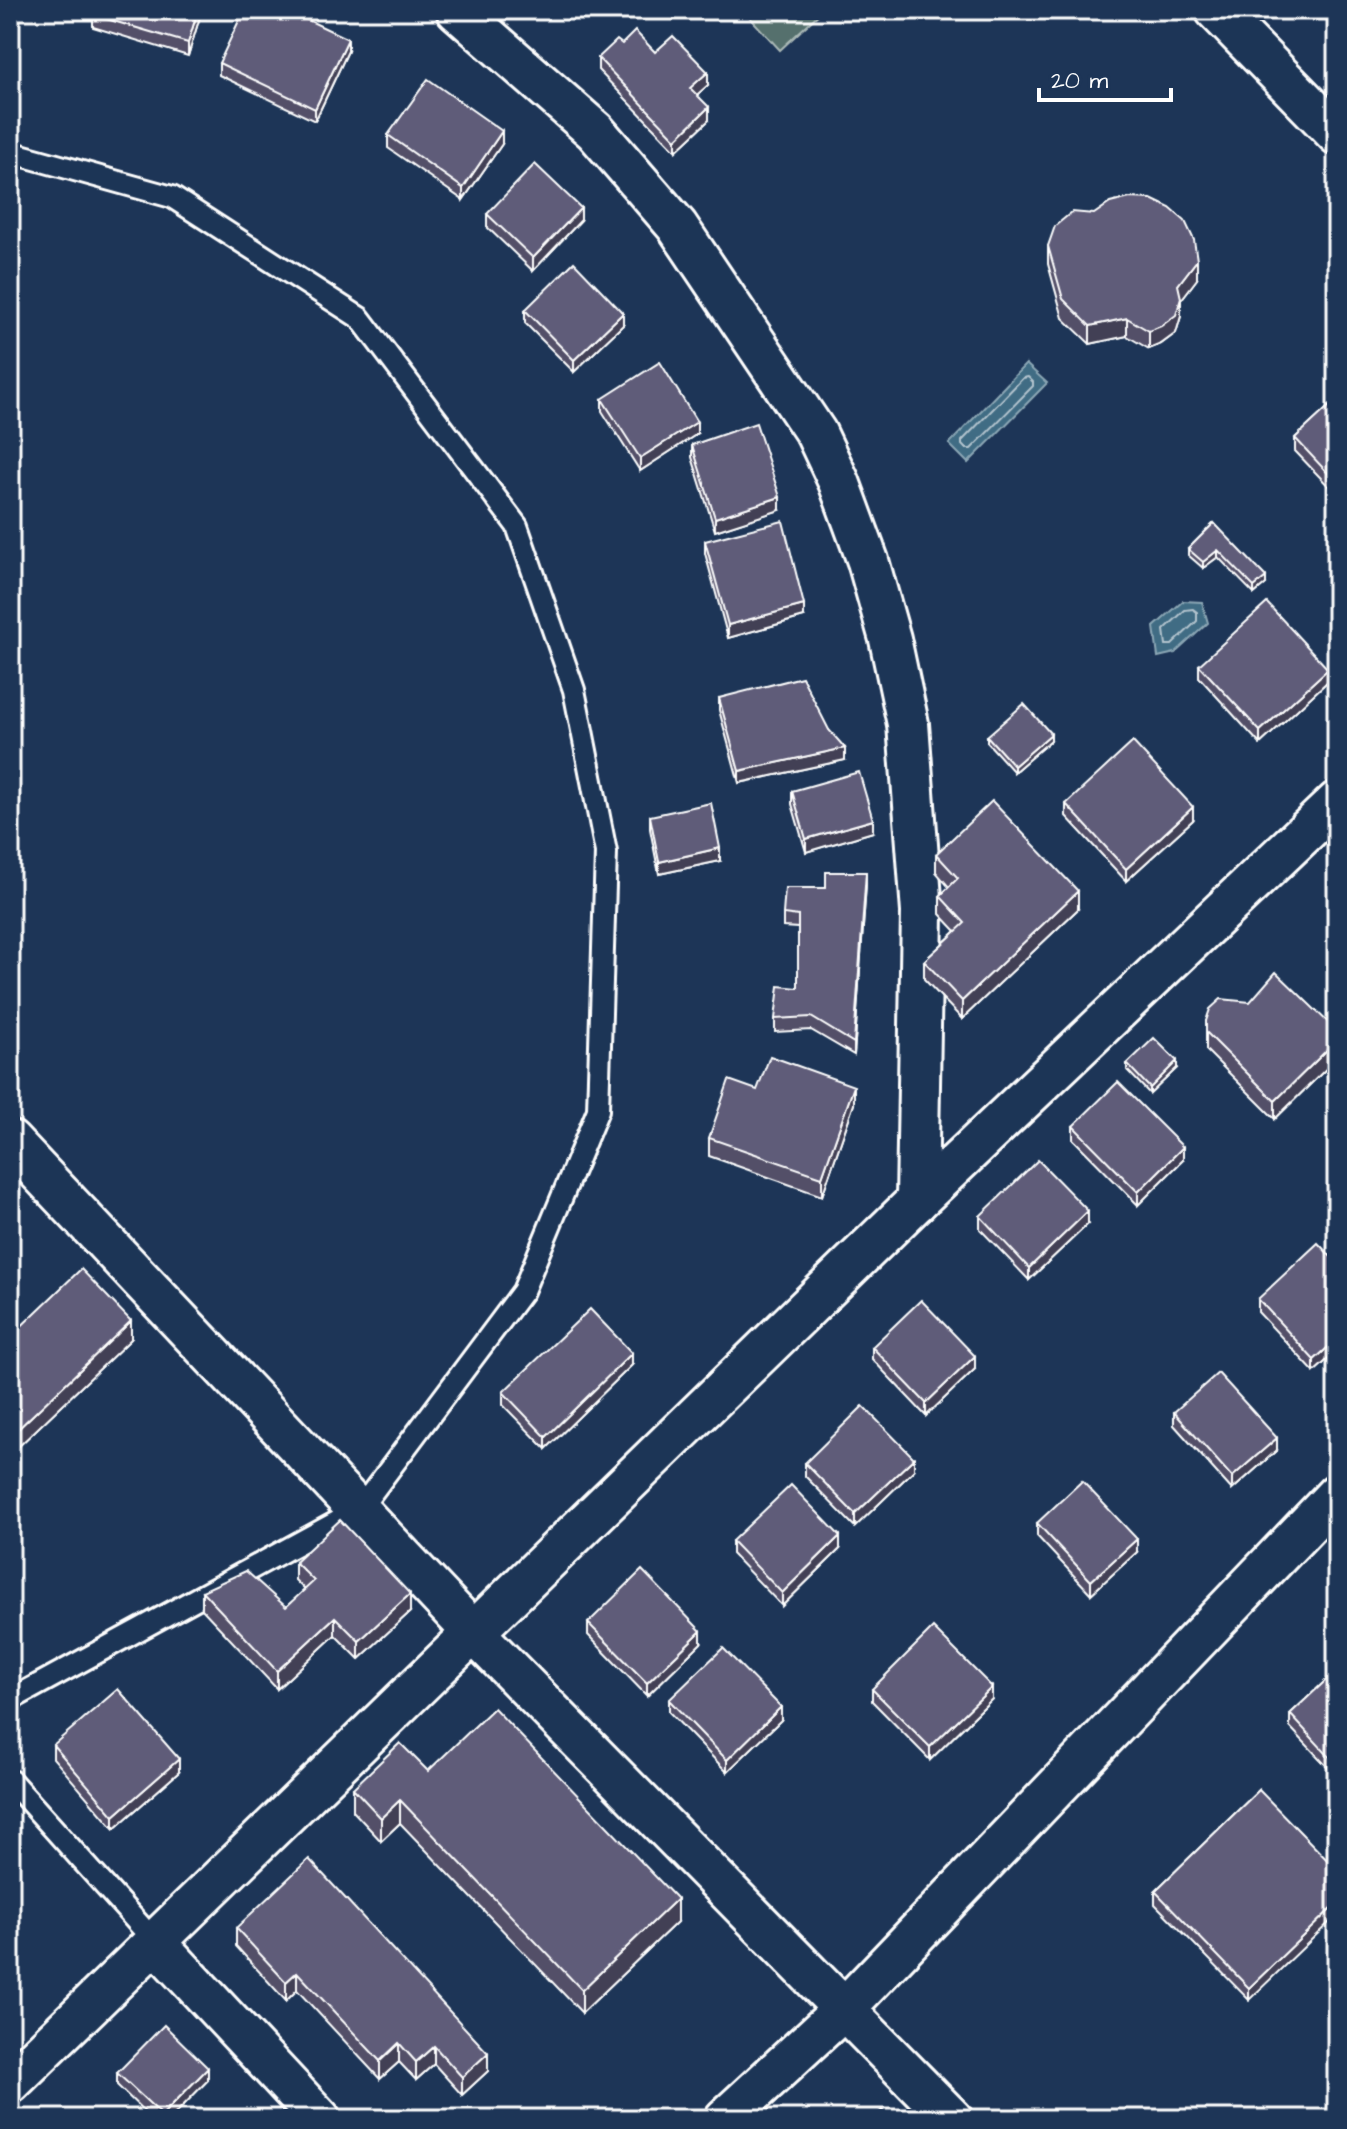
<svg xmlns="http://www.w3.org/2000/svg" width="1347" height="2129" viewBox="0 0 1347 2129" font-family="'Architects Daughter',sans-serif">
<rect width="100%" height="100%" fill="#1d3557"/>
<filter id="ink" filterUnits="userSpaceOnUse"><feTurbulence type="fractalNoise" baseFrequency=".0125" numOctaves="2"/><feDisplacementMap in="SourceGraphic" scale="16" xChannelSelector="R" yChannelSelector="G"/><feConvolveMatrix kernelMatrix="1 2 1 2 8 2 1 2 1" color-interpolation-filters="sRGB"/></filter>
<g filter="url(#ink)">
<path fill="#54706d" stroke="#aab8b6" stroke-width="2" d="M743 10H823L780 50Z"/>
<g fill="#406c84" stroke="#8ca7b5" stroke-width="2">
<path d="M1026 364 1047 383 968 463 949 444Z"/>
<path d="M1183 601 1202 602 1208 623 1175 653 1158 657 1154 627Z"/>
</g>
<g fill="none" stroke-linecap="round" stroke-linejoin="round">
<g stroke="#b3c4ce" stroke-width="2">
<path d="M1028 377 1033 382V386L971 449H966L962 445V441L1023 378Z"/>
<path d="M1193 609 1197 612V621L1172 645H1166L1164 630 1185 610Z"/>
</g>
<defs>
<g id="lane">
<path d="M10 152 172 197 360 318 517 526 574 690 606 852 598 1110 523 1291 359 1510 10 1700"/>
<path d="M10 1780 156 1943"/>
</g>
<g id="street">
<path d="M457 10 595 131 677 226 816 433 839 482 868 561 890 639 908 724 922 912 917 1201"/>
<path d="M1216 10 1337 134"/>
<path d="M10 1141 474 1633 952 2119"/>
<path d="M156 1943 320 2119"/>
<path d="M10 2083 917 1201 1337 802"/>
<path d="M725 2119 844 2009 1337 1494"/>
</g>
</defs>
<use href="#lane" stroke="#fff" stroke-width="26"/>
<use href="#street" stroke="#fff" stroke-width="46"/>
<use href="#lane" stroke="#1d3557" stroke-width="20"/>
<use href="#street" stroke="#1d3557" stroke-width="40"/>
</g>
<g fill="#524f68" stroke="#fff" stroke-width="2">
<path d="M202 10 188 56 93 27V15Z"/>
<path d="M622 44 655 52 708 85 697 95 709 120 676 151 598 70V58Z"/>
<path d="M348 51 315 121 219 75V63Z"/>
<path d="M388 135 502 144 463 200 388 148Z"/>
<path d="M487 214 581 220 533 271 487 227Z"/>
<path d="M1048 246 1197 279 1181 300V316L1176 333 1161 344 1149 349 1127 336 1090 344 1063 318 1048 264Z"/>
<path d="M525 310 623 325 574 372 525 323Z"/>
<path d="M602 399 697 434 640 471 602 411Z"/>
<path d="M1337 399V495L1295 451V438Z"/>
<path d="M692 445 780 510 715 531 692 457Z"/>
<path d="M1214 523 1266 584 1254 594 1218 557 1203 568 1188 555V549Z"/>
<path d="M705 541 804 617 728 638 705 553Z"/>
<path d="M1199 665 1328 681 1260 744 1199 677Z"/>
<path d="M719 698 829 730 845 760 739 783 719 710Z"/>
<path d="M987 736 1051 740 1014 772 987 742Z"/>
<path d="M792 791 873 832 806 852 792 804Z"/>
<path d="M1066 804 1193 820 1126 881 1066 816Z"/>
<path d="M650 816 720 861 659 874 650 829Z"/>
<path d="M936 854 1078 909 962 1019 924 979V961L956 931 940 914V896L949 887 936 872Z"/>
<path d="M866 884 854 1055 811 1030 775 1032V1019L798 988V928L783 927V914L826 888Z"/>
<path d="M1206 1021 1337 1031V1058L1275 1119 1206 1050Z"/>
<path d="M1127 1064 1177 1068 1150 1094 1127 1070Z"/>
<path d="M757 1090 854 1104 822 1196 709 1156V1138Z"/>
<path d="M1073 1126 1183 1160 1138 1205 1073 1139Z"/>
<path d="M980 1216 1088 1224 1029 1280 980 1229Z"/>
<path d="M1337 1263V1351L1314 1372 1258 1312V1299Z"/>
<path d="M10 1337 131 1339 17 1448 10 1440Z"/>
<path d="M872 1347 975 1369 926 1416 872 1359Z"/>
<path d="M632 1365 546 1449 503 1405V1392Z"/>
<path d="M1174 1412 1277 1450 1232 1490 1174 1425Z"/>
<path d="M805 1463 914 1470 855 1527 805 1476Z"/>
<path d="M1037 1523 1137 1552 1091 1594 1037 1536Z"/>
<path d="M732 1541 840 1549 782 1606 732 1554Z"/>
<path d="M295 1562 410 1612 359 1659 335 1635 277 1689 202 1609V1591L286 1607 305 1590 295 1580Z"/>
<path d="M588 1623 701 1643 647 1696 588 1635Z"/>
<path d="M1337 1670V1777L1290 1727V1714Z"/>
<path d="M872 1689 992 1699 930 1760 872 1701Z"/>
<path d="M669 1700 781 1720 727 1772 669 1712Z"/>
<path d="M53 1745 179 1772 114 1829 53 1758Z"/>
<path d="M428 1771 677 1922 582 2013 400 1823 381 1841 353 1811V1788Z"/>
<path d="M1259 1790 1249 2000 1155 1904V1891Z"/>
<path d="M236 1928 488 2071 462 2095 434 2064 416 2080 399 2062 380 2079 297 1990 286 2001 236 1946Z"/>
<path d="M117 2073 208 2080 170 2119H152L117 2085Z"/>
</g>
<g fill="#424055" stroke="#fff" stroke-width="2">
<path d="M198 10H202L188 56V43Z"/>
<path d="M348 39V51L315 121V109Z"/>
<path d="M708 72V85L690 101V88Z"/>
<path d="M709 107V120L676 151V139Z"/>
<path d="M502 131V144L463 200V188Z"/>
<path d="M581 208V220L533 271V258Z"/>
<path d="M1197 260V279L1181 300V316L1176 333 1161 344 1149 349V331L1178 285Z"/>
<path d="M623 313V325L574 372V360Z"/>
<path d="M1127 318V336L1090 344V326Z"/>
<path d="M697 422V434L640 471V458Z"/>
<path d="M780 497V510L715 531V518Z"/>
<path d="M1218 550V557L1203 568V562Z"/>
<path d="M1266 577V584L1254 594V587Z"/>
<path d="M804 605V617L728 638V625Z"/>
<path d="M1328 669V681L1260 744V731Z"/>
<path d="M1051 734V740L1014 772V766Z"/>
<path d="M845 748V760L739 783V771Z"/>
<path d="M1193 807V820L1126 881V869Z"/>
<path d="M873 820V832L806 852V839Z"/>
<path d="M720 848V861L659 874V862Z"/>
<path d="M866 872V884L854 1055V1043Z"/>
<path d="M1078 891V909L962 1019V1001Z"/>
<path d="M1337 1040V1058L1275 1119V1101Z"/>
<path d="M1177 1061V1068L1150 1094V1088Z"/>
<path d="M854 1086V1104L822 1196V1177Z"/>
<path d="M1183 1147V1160L1138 1205V1192Z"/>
<path d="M1088 1211V1224L1029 1280V1268Z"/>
<path d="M131 1321V1339L17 1448V1430Z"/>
<path d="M1337 1339V1351L1314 1372V1360Z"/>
<path d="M632 1353V1365L546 1449V1437Z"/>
<path d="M975 1356V1369L926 1416V1403Z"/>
<path d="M1277 1438V1450L1232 1490V1477Z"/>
<path d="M914 1458V1470L855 1527V1514Z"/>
<path d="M840 1536V1549L782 1606V1593Z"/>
<path d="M1137 1539V1552L1091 1594V1581Z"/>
<path d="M410 1594V1612L359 1659V1641Z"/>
<path d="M335 1617V1635L277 1689V1671Z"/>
<path d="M701 1631V1643L647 1696V1683Z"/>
<path d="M992 1687V1699L930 1760V1747Z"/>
<path d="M781 1707V1720L727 1772V1760Z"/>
<path d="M179 1759V1772L114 1829V1816Z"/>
<path d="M400 1800V1823L381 1841V1818Z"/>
<path d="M677 1899V1922L582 2013V1990Z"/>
<path d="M1337 1903V1915L1249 2000V1988Z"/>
<path d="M297 1972V1990L286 2001V1982Z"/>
<path d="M399 2043V2062L380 2079V2061Z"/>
<path d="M434 2046V2064L416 2080V2062Z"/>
<path d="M488 2053V2071L462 2095V2077Z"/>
<path d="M208 2068V2080L170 2119H162V2115Z"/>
</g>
<g fill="#5f5c79" stroke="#fff" stroke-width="2">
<path d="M95 10H198L188 43 93 15Z"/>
<path d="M244 10H287L348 39 315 109 219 63Z"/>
<path d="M635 31 655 52 673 36 708 72 690 88 709 107 676 139 598 58 617 40 622 44Z"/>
<path d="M428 79 502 131 463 188 388 135Z"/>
<path d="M535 164 581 208 533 258 487 214Z"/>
<path d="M1130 198 1151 199 1170 208 1185 221 1194 240 1197 260 1178 285 1181 298 1176 315 1161 326 1149 331 1127 318 1090 326 1063 299 1048 246 1055 226 1072 212 1094 214 1110 203Z"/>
<path d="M574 262 623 313 574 360 525 310Z"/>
<path d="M660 362 697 422 640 458 602 399Z"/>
<path d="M1337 399V483L1295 438Z"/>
<path d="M756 423 780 497 715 518 692 445Z"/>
<path d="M783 521 804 605 728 625 705 541Z"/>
<path d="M1214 523 1266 577 1254 587 1218 550 1203 562 1188 549Z"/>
<path d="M1267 603 1328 669 1260 731 1199 665Z"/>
<path d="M802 677 829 730 845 748 739 771 719 698Z"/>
<path d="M1024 704 1051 734 1014 766 987 736Z"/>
<path d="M1133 742 1193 807 1126 869 1066 804Z"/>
<path d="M859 772 873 820 806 839 792 791Z"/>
<path d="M992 801 1078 891 962 1001 924 961 965 923 940 896 958 878 936 854Z"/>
<path d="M711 803 720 848 659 862 650 816Z"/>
<path d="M826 872H866L854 1043 811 1017 775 1019 779 986 798 988V916L783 914 785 888H826Z"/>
<path d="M1276 972 1337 1031V1040L1275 1101 1206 1032V1021L1210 1009 1221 999 1250 1002Z"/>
<path d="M1154 1038 1177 1061 1150 1088 1127 1064Z"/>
<path d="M770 1056 854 1086 822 1177 709 1138 729 1080 757 1090Z"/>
<path d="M1118 1082 1183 1147 1138 1192 1073 1126Z"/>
<path d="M1038 1160 1088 1211 1029 1268 980 1216Z"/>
<path d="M1318 1243 1337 1263V1339L1314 1360 1258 1299Z"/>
<path d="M81 1269 131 1321 17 1430 10 1422V1337Z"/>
<path d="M921 1300 975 1356 926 1403 872 1347Z"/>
<path d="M590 1309 632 1353 546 1437 503 1392Z"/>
<path d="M1218 1373 1277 1438 1232 1477 1174 1412Z"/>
<path d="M863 1406 914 1458 855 1514 805 1463Z"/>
<path d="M1082 1481 1137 1539 1091 1581 1037 1523Z"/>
<path d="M791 1485 840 1536 782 1593 732 1541Z"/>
<path d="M340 1520 410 1594 359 1641 335 1617 277 1671 202 1591 246 1571 286 1607 314 1581 295 1562Z"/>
<path d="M642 1570 701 1631 647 1683 588 1623Z"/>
<path d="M933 1628 992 1687 930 1747 872 1689Z"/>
<path d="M723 1648 781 1707 727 1760 669 1700Z"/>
<path d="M1337 1670V1765L1290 1714Z"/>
<path d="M118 1689 179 1759 114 1816 53 1745Z"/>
<path d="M494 1708 677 1899 582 1990 400 1800 381 1818 353 1788 400 1743 428 1771Z"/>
<path d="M1259 1790 1337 1870V1903L1249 1988 1155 1891Z"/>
<path d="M309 1859 488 2053 462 2077 434 2046 416 2062 399 2043 380 2061 297 1972 286 1982 236 1928Z"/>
<path d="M164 2025 208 2068 162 2115 117 2073Z"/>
<path d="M882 2110 891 2119H872Z"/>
</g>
</g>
<rect width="1347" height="2129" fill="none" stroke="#1d3557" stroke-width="40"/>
<rect x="20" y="20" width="1307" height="2089" fill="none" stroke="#fff" stroke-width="3" filter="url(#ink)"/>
<path d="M1039 88v12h132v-12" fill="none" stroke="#ffffff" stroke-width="4"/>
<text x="1051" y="88" font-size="24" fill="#ffffff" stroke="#1d3557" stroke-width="6" paint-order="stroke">20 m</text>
</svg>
